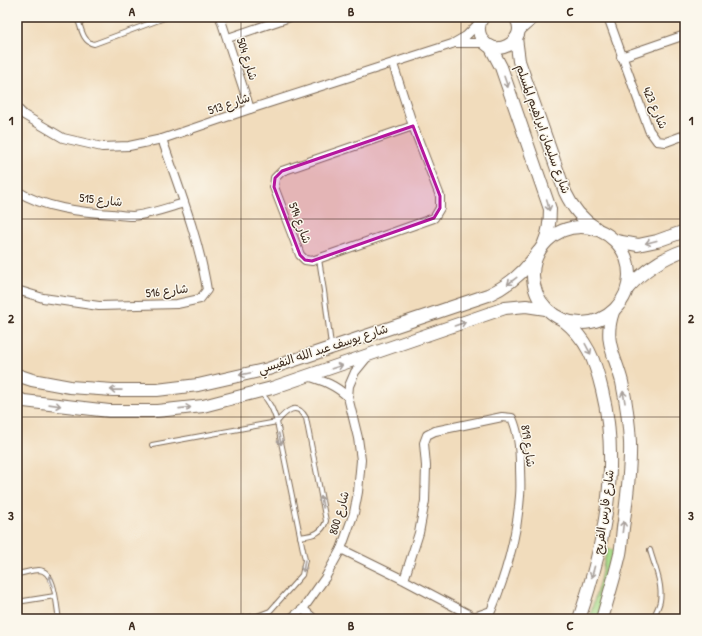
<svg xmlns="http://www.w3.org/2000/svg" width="702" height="636" viewBox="0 0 702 636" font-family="'Patrick Hand','Playpen Sans Arabic',sans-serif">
<rect width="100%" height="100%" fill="#fbf7ec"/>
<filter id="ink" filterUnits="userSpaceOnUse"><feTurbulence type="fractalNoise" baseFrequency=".025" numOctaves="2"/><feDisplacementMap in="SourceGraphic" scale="8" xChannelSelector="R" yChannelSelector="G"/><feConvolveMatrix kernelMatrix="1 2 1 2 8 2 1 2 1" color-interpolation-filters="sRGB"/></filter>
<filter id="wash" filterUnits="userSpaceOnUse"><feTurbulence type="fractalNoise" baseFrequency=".012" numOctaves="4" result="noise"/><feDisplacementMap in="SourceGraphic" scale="16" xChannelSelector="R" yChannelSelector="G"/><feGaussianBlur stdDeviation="0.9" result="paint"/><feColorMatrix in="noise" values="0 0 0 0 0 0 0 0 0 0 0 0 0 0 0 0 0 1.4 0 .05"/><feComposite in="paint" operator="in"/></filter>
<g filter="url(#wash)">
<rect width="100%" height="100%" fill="#f1dcbc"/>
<path fill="#a8db8a" stroke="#728254" d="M607 549 617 550 599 619H589L600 580Z"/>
</g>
<g filter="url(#ink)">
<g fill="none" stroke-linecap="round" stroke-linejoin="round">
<defs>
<g id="lane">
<path d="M77 17C81 26 82 42 94 44L167 17"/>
<path d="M79 22 94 17"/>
<path d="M319 259 324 291 331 345"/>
<path d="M152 445 277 422C286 411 297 401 306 418L326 521C322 534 313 535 300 537"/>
<path d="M650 550C654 565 663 584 660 601 659 607 655 613 653 619"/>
<path d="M17 574C24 573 32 570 39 570 56 571 56 606 59 619"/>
<path d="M17 602 55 596"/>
<path d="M236 619 257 616 270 611 302 575 305 560 277 422C273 410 270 402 261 393"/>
</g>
<g id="street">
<path d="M220 17 250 109"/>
<path d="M608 17 649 130 657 141 666 142 685 135"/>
<path d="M518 33 537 17"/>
<path d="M228 38 290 17"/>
<path d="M456 43H485"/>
<path d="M621 57 685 35"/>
<path d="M393 64 413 126 440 196V208L434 218 312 261 305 260 300 255 274 187 275 178 282 171 413 126"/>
<path d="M17 108 24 115 63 138 102 147 129 146 162 139 250 109 452 44 466 36 479 23"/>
<path d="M17 191C44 208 80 212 112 214 119 215 126 216 133 216 151 214 167 208 184 203"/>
<path d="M17 290 43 298 99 306 177 304 200 299 207 290C199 239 179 188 162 139"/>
<path d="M307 376C324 381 335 385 348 397"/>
<path d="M341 549 404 580 474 617 491 611C506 575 517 535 520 496 521 486 520 476 520 466 520 449 519 433 512 418L502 417 435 431 427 435 424 443 426 466 425 501 419 533 404 580"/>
<path d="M303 609 314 619"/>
<path d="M290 619 303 609 325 578 341 549 354 513 358 492 361 460 358 438 348 397 349 386 355 372 368 356"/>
</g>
<g id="secondary">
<path d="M483 17C479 22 478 29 480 35 490 63 532 41 515 17"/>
<path d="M516 38 519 61 565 192C572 207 581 219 596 228"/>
<path d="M490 46 501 67 550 209C550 222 549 232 544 243"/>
<circle cx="581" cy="275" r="48"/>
<path d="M616 241 638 245 657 241 685 231"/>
<path d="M628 288C644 270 662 258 685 250"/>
<path d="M563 320C587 339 595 360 602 390 621 466 604 546 579 619"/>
<path d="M17 375 32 380 70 387 113 390H157L198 385 268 369 488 295C510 285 525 272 538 252"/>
<path d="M17 398 24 401 109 411H157L203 406 272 388 505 308 526 306 546 309"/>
<path d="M602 619C608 598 615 576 620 554 622 544 622 532 624 521 627 495 631 469 630 442 629 422 626 402 622 382 615 355 603 341 613 312"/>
</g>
</defs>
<use href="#lane" stroke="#7b6855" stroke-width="6"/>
<use href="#street" stroke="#7b6855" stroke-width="10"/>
<use href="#secondary" stroke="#7b6855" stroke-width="14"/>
<use href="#lane" stroke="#fff" stroke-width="4"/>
<use href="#street" stroke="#fff" stroke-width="8"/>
<use href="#secondary" stroke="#fff" stroke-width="12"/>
</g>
<defs><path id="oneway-shaft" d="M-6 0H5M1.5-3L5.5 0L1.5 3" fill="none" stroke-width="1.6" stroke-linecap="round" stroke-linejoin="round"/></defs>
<g stroke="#a79f9a">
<use href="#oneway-shaft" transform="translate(506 82) rotate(71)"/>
<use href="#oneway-shaft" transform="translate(548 205) rotate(77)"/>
<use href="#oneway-shaft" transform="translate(651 242) rotate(166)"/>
<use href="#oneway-shaft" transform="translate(512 281) rotate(143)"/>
<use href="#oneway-shaft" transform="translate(460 324) rotate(-19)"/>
<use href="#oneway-shaft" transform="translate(588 349) rotate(62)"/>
<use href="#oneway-shaft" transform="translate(337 367) rotate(-18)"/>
<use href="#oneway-shaft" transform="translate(245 374) rotate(168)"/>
<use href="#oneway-shaft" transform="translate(116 390) rotate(-179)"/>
<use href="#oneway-shaft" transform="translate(624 397) rotate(-100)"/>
<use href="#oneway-shaft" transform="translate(55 405) rotate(8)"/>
<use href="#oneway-shaft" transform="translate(185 408) rotate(-6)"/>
<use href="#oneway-shaft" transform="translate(280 439) rotate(78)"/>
<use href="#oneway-shaft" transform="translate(322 502) rotate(-101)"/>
<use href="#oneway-shaft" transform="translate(623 527) rotate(-83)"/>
<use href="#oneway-shaft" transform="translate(304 566) rotate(99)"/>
<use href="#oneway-shaft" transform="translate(593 572) rotate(105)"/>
<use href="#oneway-shaft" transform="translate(51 581) rotate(-110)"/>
</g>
</g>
<path fill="#b5179e" fill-opacity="0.2" stroke="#b5179e" stroke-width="3" stroke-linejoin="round" d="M413 126 440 196V208L434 218 312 261 305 260 300 255 274 187 275 178 282 171Z"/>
<path fill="none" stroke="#3b2a1e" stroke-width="1" stroke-opacity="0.55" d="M241 17V619M461 17V619M17 219H685M17 417H685"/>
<g text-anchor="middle" stroke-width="3" stroke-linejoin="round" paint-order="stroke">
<g font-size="12" fill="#3b2a1e" stroke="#fbf7ec">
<text transform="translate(247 59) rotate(72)" y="4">شارع 504</text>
<text transform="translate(229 104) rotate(-19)" y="4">شارع 513</text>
<text transform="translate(655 108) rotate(66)" y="4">شارع 423</text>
<text transform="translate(543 129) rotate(70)" y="4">شارع سليمان ابراهيم المسلم</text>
<text transform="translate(101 200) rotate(6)" y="4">شارع 515</text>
<text transform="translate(300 223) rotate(69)" y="4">شارع 514</text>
<text transform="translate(167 291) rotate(-7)" y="4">شارع 516</text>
<text transform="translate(323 349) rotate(-18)" y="4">شارع يوسف عبد الله النفيسي</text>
<text transform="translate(528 446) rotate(82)" y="4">شارع 819</text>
<text transform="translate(604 512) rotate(-82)" y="4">شارع فارس الفريح</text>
<text transform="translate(339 513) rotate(-74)" y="4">شارع 800</text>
</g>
</g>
<rect width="702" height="636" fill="none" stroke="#fbf7ec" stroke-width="44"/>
<rect x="22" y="22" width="658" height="592" fill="none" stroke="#3b2a1e" stroke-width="1.5"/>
<g font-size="13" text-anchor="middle" font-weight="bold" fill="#3b2a1e">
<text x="132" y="16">A</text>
<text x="351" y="16">B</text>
<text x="570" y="16">C</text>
<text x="11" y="125">1</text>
<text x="691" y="125">1</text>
<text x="11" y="323">2</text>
<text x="691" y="323">2</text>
<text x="11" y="520">3</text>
<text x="691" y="520">3</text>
<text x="132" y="630">A</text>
<text x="351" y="630">B</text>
<text x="570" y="630">C</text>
</g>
</svg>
